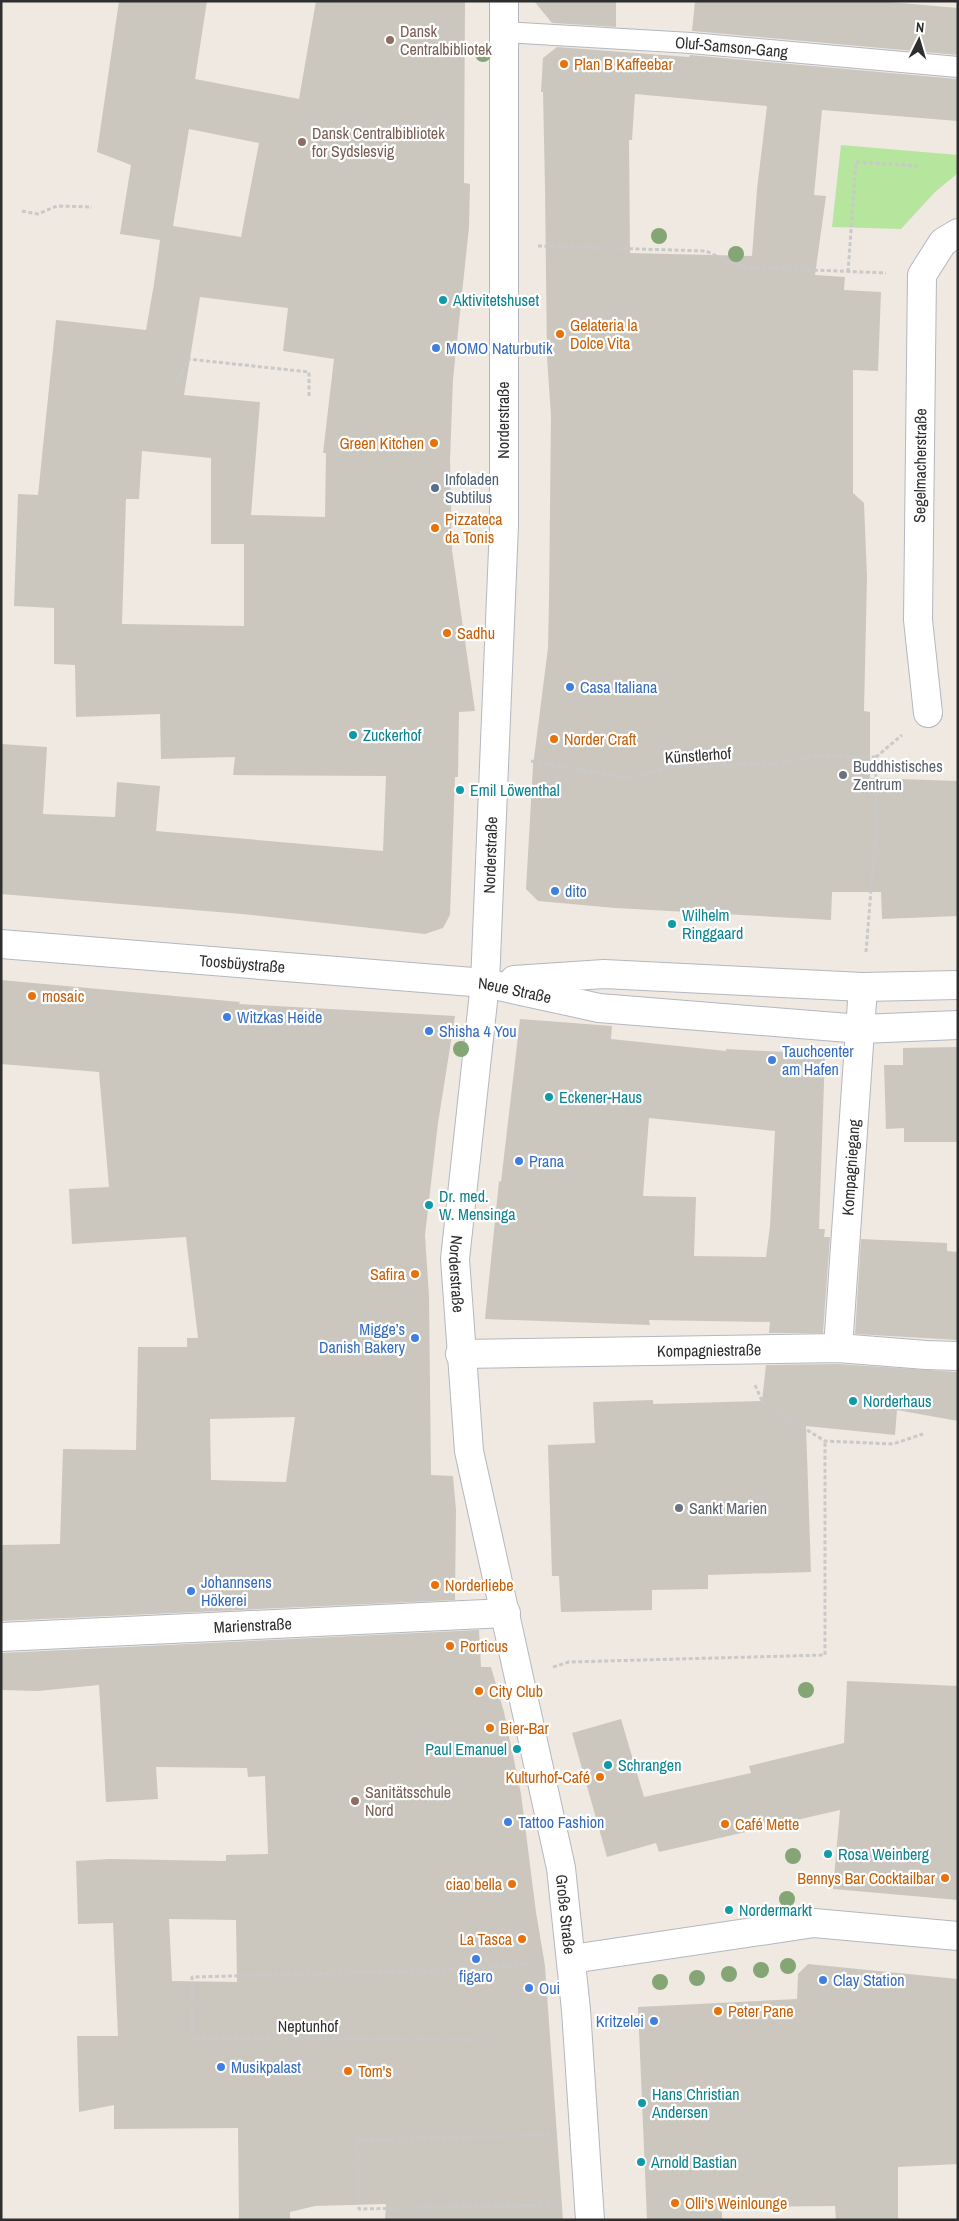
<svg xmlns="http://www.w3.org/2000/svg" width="959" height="2221" viewBox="0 0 959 2221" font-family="'Archivo Narrow',sans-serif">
<rect width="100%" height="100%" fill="#efe9e1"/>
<path fill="#b6e59e" d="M841 145 958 155V173L935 192 901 229 832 227Z"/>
<g fill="#cbc7bf" fill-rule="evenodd">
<path d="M119 1H207L195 79 299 99 316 1H465L464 183 470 184 469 227 453 379 450 461 452 550 475 711 459 712 458 777H455L450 915 443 928 425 934 242 914 1 894V744L47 747 43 814 115 817 117 782 160 786 156 831 383 851 386 776 233 775 235 757 161 759 160 714 76 717 75 665 54 664V608L14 606 18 494 38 495 56 320 146 330 154 284 160 240 120 234 131 165 97 152ZM189 129 259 143 241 237 173 226ZM200 297 288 308 283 351 334 359 323 453H326L325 517 251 515 260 402 184 395ZM142 451 211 458V544H244V626L122 624 126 499H139Z"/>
<path d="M534 1H616V27L552 23Z"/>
<path d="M695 1H879L958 8V55L692 31Z"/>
<path d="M557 47 689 57 690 55 958 79V121L822 110 814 195 826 196 815 275 845 277 844 290 881 292 878 371 853 370V493L864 503 867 577 864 711 870 712V778L958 781V916L882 919 881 892H832L831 920 615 908 538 901 526 889 533 766 548 648 549 601 551 416 547 357 545 188 543 92H541L543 58ZM635 94 767 106 757 189 752 256 630 253 629 140H632Z"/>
<path d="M1 980 240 1002 239 1004 455 1016 438 1123 425 1235 429 1296 431 1475 453 1476 456 1510 455 1600 1 1621V1545L60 1544 63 1449 136 1450 138 1347H187V1338H198L186 1237 72 1244 69 1189 109 1187 99 1072 1 1064ZM295 1417 286 1482 211 1480 210 1419Z"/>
<path d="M520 1019 612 1026 611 1039 726 1051V1049L825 1054 819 1229H825L824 1237H830L823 1333H769L770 1322 649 1320 650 1325 485 1319 499 1181 501 1182ZM649 1118 775 1131 770 1226 766 1257 694 1256 696 1197 643 1196Z"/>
<path d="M958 1047V1142H904V1128L886 1129 884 1065H903V1048Z"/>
<path d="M861 1239 947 1243V1251L958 1252V1340L855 1334Z"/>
<path d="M838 1364 958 1372V1421L897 1410 895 1435 806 1426 811 1572 708 1575V1589L652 1590V1610L561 1612 559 1576H552L548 1445 595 1443 593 1402 653 1400V1404L762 1401 766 1365Z"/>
<path d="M479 1630 481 1667H491L504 1712 521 1794 536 1912 545 1966 563 2220H385L386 2204 315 2206 290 2212V2220H239L238 2128 114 2129V2105L79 2112 77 2036H118L113 1923 78 1924 76 1861 109 1859 226 1861V1855L268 1854 265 1776 248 1777 247 1768 156 1767 158 1799 106 1802 99 1685 38 1691 1 1690V1653ZM169 1919 236 1920 237 1982 172 1981Z"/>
<path d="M847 1681 958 1686V1900L833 1889 840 1810 659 1852 656 1843 607 1857 572 1733 621 1719 644 1797 751 1773 749 1766 844 1743Z"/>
<path d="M808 1964 958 1979V2164L898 2167V2220H836L835 2206 722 2207V2220H647L638 2007 797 1999 798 1974Z"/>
</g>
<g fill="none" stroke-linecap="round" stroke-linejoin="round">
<defs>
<g id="lane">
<path id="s1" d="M504 32 691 43 958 67"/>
</g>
<g id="street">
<path id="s2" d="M504 1V525L485 983 455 1259 469 1451 561 1868 576 2010 590 2220"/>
<path id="s3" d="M928 713 918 620 922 275 943 242 958 233"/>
<path id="s4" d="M838 1348 863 987"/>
<path id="s5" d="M460 1354 838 1348 926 1355 958 1356"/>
<path id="s6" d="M1 1637 506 1613"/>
<path d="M572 1959 814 1923 958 1936"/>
</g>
<g id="secondary">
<path id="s7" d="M1 944 485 983 599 1008 861 1029 958 1025"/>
<path d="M514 980 604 974 863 987 958 985"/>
</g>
</defs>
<use href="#lane" stroke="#b4b7c1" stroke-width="22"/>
<use href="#street" stroke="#b4b7c1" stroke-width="30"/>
<use href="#secondary" stroke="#b4b7c1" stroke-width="30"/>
<g stroke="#c9c9c9" stroke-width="3" stroke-dasharray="4 2.5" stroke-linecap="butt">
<path d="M22 211 38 214 57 206 92 207"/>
<path d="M538 246 706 251 741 267 886 273"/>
<path d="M848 272 856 162 918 166"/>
<path d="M177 384 188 359 309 372V398"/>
<path d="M531 761 628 778 670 767 783 763 813 756 876 757"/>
<path d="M866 952 875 840 876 757 902 735"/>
<path d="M755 1385 763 1403 825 1441 893 1444 923 1434"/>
<path d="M553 1667 569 1662 825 1655V1441"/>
<path d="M485 2040 192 2038V1977L461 1970 534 1963"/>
<path d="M550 2135 357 2140 359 2209 553 2205"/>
</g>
<use href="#lane" stroke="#fff" stroke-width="20"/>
<use href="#street" stroke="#fff" stroke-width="28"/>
<use href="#secondary" stroke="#fff" stroke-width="28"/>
</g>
<g fill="#84a574">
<circle cx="483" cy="54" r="8"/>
<circle cx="659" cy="236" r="8"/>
<circle cx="736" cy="254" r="8"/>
<circle cx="461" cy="1049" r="8"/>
<circle cx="806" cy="1690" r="8"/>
<circle cx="793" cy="1856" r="8"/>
<circle cx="787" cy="1899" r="8"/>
<circle cx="788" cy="1966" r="8"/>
<circle cx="761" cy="1970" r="8"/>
<circle cx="729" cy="1974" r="8"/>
<circle cx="697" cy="1978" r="8"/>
<circle cx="660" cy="1982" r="8"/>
</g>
<g fill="#8d6e63" stroke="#fff" stroke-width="2">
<circle cx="390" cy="40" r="5"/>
<circle cx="302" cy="142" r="5"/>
<circle cx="355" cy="1801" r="5"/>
</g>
<g fill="#e8710a" stroke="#fff" stroke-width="2">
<circle cx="564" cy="64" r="5"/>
<circle cx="560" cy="334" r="5"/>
<circle cx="434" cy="443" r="5"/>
<circle cx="435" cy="528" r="5"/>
<circle cx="447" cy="633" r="5"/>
<circle cx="554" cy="739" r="5"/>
<circle cx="32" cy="996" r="5"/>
<circle cx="415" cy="1274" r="5"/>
<circle cx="435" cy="1585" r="5"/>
<circle cx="450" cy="1646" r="5"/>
<circle cx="479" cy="1691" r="5"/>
<circle cx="490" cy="1728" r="5"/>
<circle cx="600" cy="1777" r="5"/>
<circle cx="725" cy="1824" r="5"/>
<circle cx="945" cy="1878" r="5"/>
<circle cx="512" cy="1884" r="5"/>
<circle cx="522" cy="1939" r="5"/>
<circle cx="718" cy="2011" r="5"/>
<circle cx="348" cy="2071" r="5"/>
<circle cx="675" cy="2203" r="5"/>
</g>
<g fill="#0f9aa8" stroke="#fff" stroke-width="2">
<circle cx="443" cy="300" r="5"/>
<circle cx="353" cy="735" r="5"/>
<circle cx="460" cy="790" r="5"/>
<circle cx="672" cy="924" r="5"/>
<circle cx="549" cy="1097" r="5"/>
<circle cx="429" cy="1205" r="5"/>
<circle cx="853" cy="1401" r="5"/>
<circle cx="517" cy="1749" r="5"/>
<circle cx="608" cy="1765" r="5"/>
<circle cx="828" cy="1854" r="5"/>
<circle cx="729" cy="1910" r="5"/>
<circle cx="642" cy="2103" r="5"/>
<circle cx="641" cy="2162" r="5"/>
</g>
<g fill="#3f7fe0" stroke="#fff" stroke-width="2">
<circle cx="436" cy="348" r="5"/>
<circle cx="570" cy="687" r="5"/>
<circle cx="555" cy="891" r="5"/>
<circle cx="227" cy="1017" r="5"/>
<circle cx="429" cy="1031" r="5"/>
<circle cx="772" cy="1060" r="5"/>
<circle cx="519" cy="1161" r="5"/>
<circle cx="415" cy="1338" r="5"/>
<circle cx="191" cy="1591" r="5"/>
<circle cx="508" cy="1822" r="5"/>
<circle cx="476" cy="1959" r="5"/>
<circle cx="823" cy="1980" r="5"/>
<circle cx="529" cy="1988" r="5"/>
<circle cx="654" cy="2021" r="5"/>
<circle cx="221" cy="2067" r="5"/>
</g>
<circle fill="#5c6f8a" stroke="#fff" stroke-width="2" cx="435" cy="488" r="5"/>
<g fill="#6b7280" stroke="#fff" stroke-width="2">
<circle cx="843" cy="775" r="5"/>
<circle cx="679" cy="1508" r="5"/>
</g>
<g text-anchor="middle" stroke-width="4.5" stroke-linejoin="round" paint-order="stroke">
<g font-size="16" fill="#785e54" stroke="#fff" text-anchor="start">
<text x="400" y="37">Dansk<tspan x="400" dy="18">Centralbibliotek</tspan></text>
<text x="312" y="139">Dansk Centralbibliotek<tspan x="312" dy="18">for Sydslesvig</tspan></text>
<text x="365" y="1798">Sanitätsschule<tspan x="365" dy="18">Nord</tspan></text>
</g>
<g font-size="16" fill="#2e2e2e" stroke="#fff">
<text dy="6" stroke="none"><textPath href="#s1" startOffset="228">Oluf-Samson-Gang</textPath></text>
<text transform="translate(503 420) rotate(-90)" y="6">Norderstraße</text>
<text dy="6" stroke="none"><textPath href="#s3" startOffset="248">Segelmacherstraße</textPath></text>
<text transform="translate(698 755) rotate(-4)" y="6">Künstlerhof</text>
<text transform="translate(490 855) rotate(-88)" y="6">Norderstraße</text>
<text dy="6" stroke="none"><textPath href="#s7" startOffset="242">Toosbüystraße</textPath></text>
<text dy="6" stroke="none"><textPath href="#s7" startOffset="516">Neue Straße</textPath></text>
<text dy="6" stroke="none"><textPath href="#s4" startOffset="181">Kompagniegang</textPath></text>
<text dy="6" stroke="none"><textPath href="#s2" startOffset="1275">Norderstraße</textPath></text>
<text dy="6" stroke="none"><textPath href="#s5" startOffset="249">Kompagniestraße</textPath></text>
<text dy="6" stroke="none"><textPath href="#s6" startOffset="252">Marienstraße</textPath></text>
<text dy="6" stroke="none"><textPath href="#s2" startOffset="1926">Große Straße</textPath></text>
<text x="308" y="2032">Neptunhof</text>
</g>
<g font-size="16" fill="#c56008" stroke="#fff" text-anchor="start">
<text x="574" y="70">Plan B Kaffeebar</text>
<text x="570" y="331">Gelateria la<tspan x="570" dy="18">Dolce Vita</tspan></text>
<text x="424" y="449" text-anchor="end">Green Kitchen</text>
<text x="445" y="525">Pizzateca<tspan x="445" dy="18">da Tonis</tspan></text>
<text x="457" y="639">Sadhu</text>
<text x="564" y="745">Norder Craft</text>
<text x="42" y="1002">mosaic</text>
<text x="405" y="1280" text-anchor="end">Safira</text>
<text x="445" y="1591">Norderliebe</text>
<text x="460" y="1652">Porticus</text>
<text x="489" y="1697">City Club</text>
<text x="500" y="1734">Bier-Bar</text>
<text x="590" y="1783" text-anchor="end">Kulturhof-Café</text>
<text x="735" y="1830">Café Mette</text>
<text x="935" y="1884" text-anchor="end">Bennys Bar Cocktailbar</text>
<text x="502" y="1890" text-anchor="end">ciao bella</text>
<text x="512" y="1945" text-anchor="end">La Tasca</text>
<text x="728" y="2017">Peter Pane</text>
<text x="358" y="2077">Tom's</text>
<text x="685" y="2209">Olli's Weinlounge</text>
</g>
<g font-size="16" fill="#0d838f" stroke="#fff" text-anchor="start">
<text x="453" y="306">Aktivitetshuset</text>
<text x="363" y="741">Zuckerhof</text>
<text x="470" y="796">Emil Löwenthal</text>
<text x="682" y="921">Wilhelm<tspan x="682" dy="18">Ringgaard</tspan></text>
<text x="559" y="1103">Eckener-Haus</text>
<text x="439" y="1202">Dr. med.<tspan x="439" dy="18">W. Mensinga</tspan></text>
<text x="863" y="1407">Norderhaus</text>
<text x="507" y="1755" text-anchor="end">Paul Emanuel</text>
<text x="618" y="1771">Schrangen</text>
<text x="838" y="1860">Rosa Weinberg</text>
<text x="739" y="1916">Nordermarkt</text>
<text x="652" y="2100">Hans Christian<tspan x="652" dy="18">Andersen</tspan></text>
<text x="651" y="2168">Arnold Bastian</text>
</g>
<g font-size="16" fill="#366cbe" stroke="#fff" text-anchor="start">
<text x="446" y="354">MOMO Naturbutik</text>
<text x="580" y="693">Casa Italiana</text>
<text x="565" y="897">dito</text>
<text x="237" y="1023">Witzkas Heide</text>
<text x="439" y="1037">Shisha 4 You</text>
<text x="782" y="1057">Tauchcenter<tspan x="782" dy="18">am Hafen</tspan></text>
<text x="529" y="1167">Prana</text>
<text x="405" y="1335" text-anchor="end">Migge’s<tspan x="405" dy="18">Danish Bakery</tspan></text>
<text x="201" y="1588">Johannsens<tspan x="201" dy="18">Hökerei</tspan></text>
<text x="518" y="1828">Tattoo Fashion</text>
<text x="476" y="1982" text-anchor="middle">figaro</text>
<text x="833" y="1986">Clay Station</text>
<text x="539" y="1994">Oui</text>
<text x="644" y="2027" text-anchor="end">Kritzelei</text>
<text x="231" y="2073">Musikpalast</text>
</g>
<g font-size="16" fill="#4e5e75" stroke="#fff" text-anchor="start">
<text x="445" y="485">Infoladen<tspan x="445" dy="18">Subtilus</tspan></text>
</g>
<g font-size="16" fill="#5b616d" stroke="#fff" text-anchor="start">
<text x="853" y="772">Buddhistisches<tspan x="853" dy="18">Zentrum</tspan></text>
<text x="689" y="1514">Sankt Marien</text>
</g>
</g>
<rect width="959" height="2221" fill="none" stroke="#2e2e2e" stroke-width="5"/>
<g transform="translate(919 40) rotate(5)" stroke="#ffffff" stroke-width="4" paint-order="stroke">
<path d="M0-4L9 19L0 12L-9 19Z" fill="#2e2e2e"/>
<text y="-8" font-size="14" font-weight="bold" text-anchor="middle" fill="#2e2e2e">N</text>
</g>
</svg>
